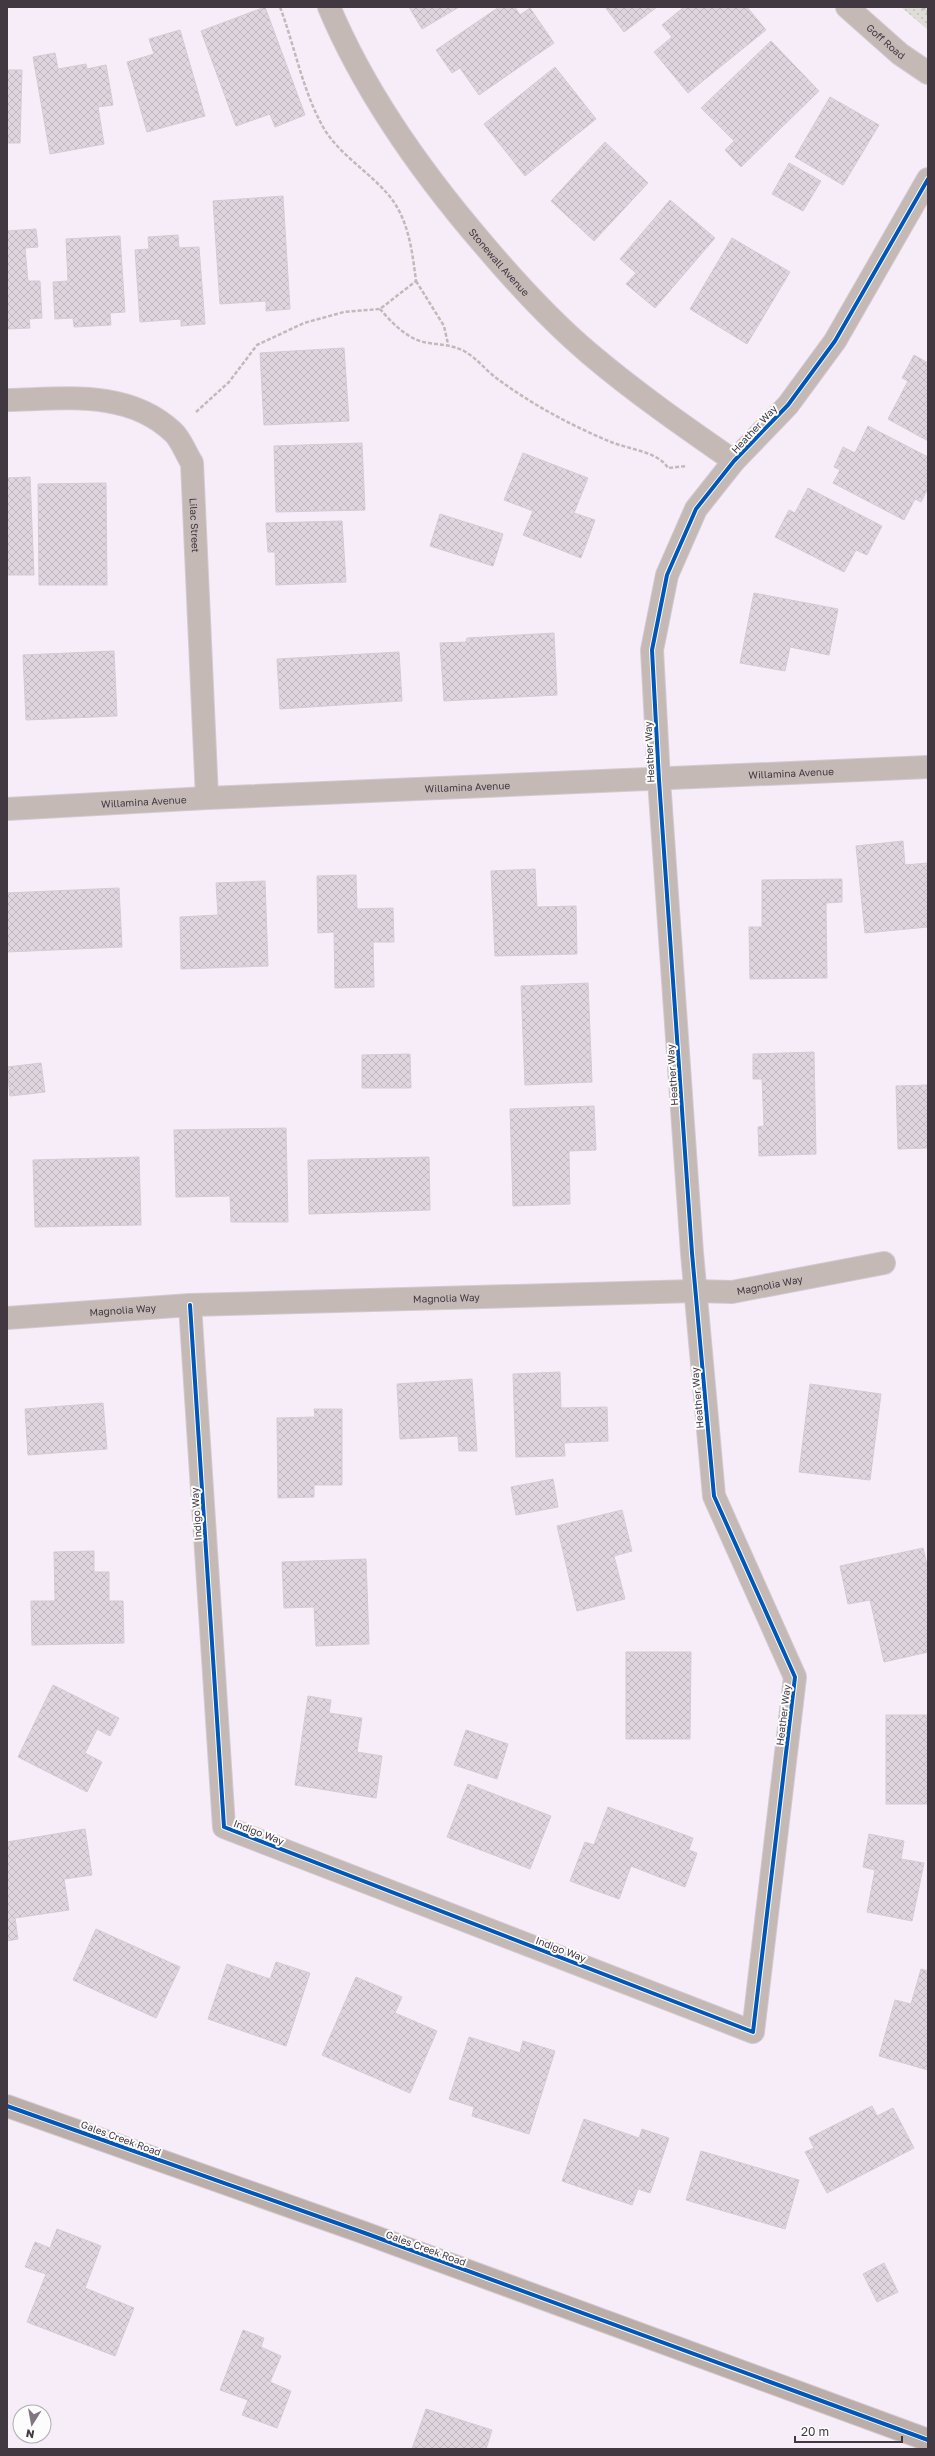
<svg xmlns="http://www.w3.org/2000/svg" width="935" height="2456" viewBox="0 0 935 2456" font-family="'Golos Text',sans-serif">
<defs>
<pattern id="grass-dots" width="8" height="8" patternUnits="userSpaceOnUse"><rect width="8" height="8" fill="#deddd8"/><path d="M2 2h.1M6 6h.1" fill="none" stroke="#c0bebb" stroke-width="1.8" stroke-linecap="round"/></pattern>
<pattern id="building-cross-hatch" width="8" height="8" patternUnits="userSpaceOnUse"><rect width="8" height="8" fill="#ded5df"/><path d="M0 0l8 8M0 8l8-8" fill="none" stroke="#c0b8c1"/></pattern>
</defs>
<rect width="100%" height="100%" fill="#f7edf8"/>
<path fill="url(#grass-dots)" d="M901 7H928V30Z"/>
<g fill="url(#building-cross-hatch)" stroke="#d4cbd5">
<path d="M265 7 305 115 275 127 270 114 236 126 201 31Z"/>
<path d="M409 7H459L422 29Z"/>
<path d="M499 7H515L520 15 530 8 554 43 479 95 460 68 452 73 436 50Z"/>
<path d="M605 7H657L624 32Z"/>
<path d="M684 7H747L766 30 688 93 654 52 672 37 662 25Z"/>
<path d="M180 30 205 116 147 132 127 62 154 54 149 39Z"/>
<path d="M771 41 819 91 741 167 725 150 734 141 701 108Z"/>
<path d="M55 53 58 69 86 64 87 69 106 65 113 105 98 107 104 144 50 154 33 57Z"/>
<path d="M555 67 596 119 525 176 484 124Z"/>
<path d="M7 70H22L20 143H7Z"/>
<path d="M830 97 879 125 843 185 795 157Z"/>
<path d="M605 142 648 183 594 241 551 201Z"/>
<path d="M789 163 821 181 803 211 772 194Z"/>
<path d="M283 196 290 309 266 311V301L220 304 213 201Z"/>
<path d="M670 200 715 238 655 308 626 284 636 273 620 259Z"/>
<path d="M36 229 38 247 25 248 28 281H40L42 318 29 319 30 328 7 329V231Z"/>
<path d="M178 235 179 248 199 247 205 324 181 326V319L140 322 135 250 149 249 148 237Z"/>
<path d="M120 236 125 312 110 313 111 325 74 327 73 318 55 319 53 282 68 281 66 239Z"/>
<path d="M732 238 790 272 747 344 690 309Z"/>
<path d="M344 348 349 421 264 425 260 353Z"/>
<path d="M914 355 928 363V441L888 419 908 381 902 378Z"/>
<path d="M868 426 928 457V488L921 502 915 499 904 520 833 483 840 470 834 467 843 447 855 453Z"/>
<path d="M362 443 365 510 276 512 274 446Z"/>
<path d="M523 453 588 478 574 513 595 520 581 558 523 535 533 511 504 500Z"/>
<path d="M30 477 34 575H7V478Z"/>
<path d="M106 483 107 585H39L38 484Z"/>
<path d="M808 488 882 526 867 555 856 550 844 572 775 537 789 510 795 513Z"/>
<path d="M440 514 503 534 493 566 430 546Z"/>
<path d="M342 521 346 582 276 585 275 552H268L266 523Z"/>
<path d="M754 593 838 609 829 655 790 647 785 671 740 663Z"/>
<path d="M554 633 557 695 444 701 440 643 466 642 467 638Z"/>
<path d="M114 651 117 716 26 720 23 655Z"/>
<path d="M399 652 402 701 280 709 277 659Z"/>
<path d="M903 841 905 865 928 863V927L865 933 856 846Z"/>
<path d="M535 869 537 907 576 906 577 954 495 956 491 871Z"/>
<path d="M356 875 357 909 393 908 394 942H373L374 987 335 988 334 932 318 933 317 876Z"/>
<path d="M842 879V902L826 903 827 978 750 979 749 927H762V880Z"/>
<path d="M265 881 268 966 181 969 180 917 218 915 216 883Z"/>
<path d="M119 888 122 947 7 952V893Z"/>
<path d="M588 983 592 1082 525 1085 521 986Z"/>
<path d="M814 1052 816 1154 759 1156 758 1127 764 1126 762 1079H753V1054Z"/>
<path d="M410 1054 411 1088H362V1055Z"/>
<path d="M41 1063 45 1092 10 1096 7 1067Z"/>
<path d="M928 1085V1148L898 1149 896 1086Z"/>
<path d="M594 1106 596 1150 569 1151 570 1204 513 1206 510 1109Z"/>
<path d="M286 1128 288 1222H231L230 1196 176 1197 174 1130Z"/>
<path d="M139 1157 141 1225 35 1227 33 1160Z"/>
<path d="M429 1157 430 1210 309 1214 308 1160Z"/>
<path d="M560 1372 561 1408 607 1407 608 1441 564 1443 565 1456 516 1457 513 1374Z"/>
<path d="M472 1379 477 1451H459L458 1436 400 1439 397 1384Z"/>
<path d="M810 1384 881 1394 870 1480 799 1472Z"/>
<path d="M103 1403 107 1449 28 1455 25 1409Z"/>
<path d="M314 1409H342V1485H314V1497L278 1498 277 1418 315 1417Z"/>
<path d="M553 1479 558 1507 516 1515 511 1487Z"/>
<path d="M622 1510 632 1551 614 1556 625 1599 577 1611 557 1526Z"/>
<path d="M923 1548 928 1569V1652L884 1662 870 1600 848 1604 840 1566Z"/>
<path d="M94 1551V1572H109V1601H123L124 1643 32 1645 31 1601H55L54 1552Z"/>
<path d="M366 1559 369 1644 316 1646 314 1607 284 1608 282 1562Z"/>
<path d="M626 1652H691L690 1739H626Z"/>
<path d="M53 1685 119 1718 110 1736 97 1729 85 1753 102 1762 87 1792 18 1757Z"/>
<path d="M308 1696 331 1700 329 1713 362 1718 357 1752 382 1756 376 1798 295 1785Z"/>
<rect x="886" y="1715" width="42" height="89"/>
<path d="M466 1730 508 1744 497 1779 454 1765Z"/>
<path d="M468 1784 551 1816 530 1869 447 1837Z"/>
<path d="M608 1807 693 1838 689 1850 697 1853 685 1887 631 1866 619 1899 570 1881 585 1842 594 1845Z"/>
<path d="M85 1829 92 1875 64 1879 69 1910 15 1918 18 1939 7 1941V1842Z"/>
<path d="M869 1834 904 1841 901 1859 924 1863 912 1921 867 1912 875 1870 863 1867Z"/>
<path d="M96 1929 180 1967 156 2018 73 1980Z"/>
<path d="M276 1962 310 1973 286 2046 208 2019 227 1964 270 1979Z"/>
<path d="M921 1969 928 1971V2070L879 2056 895 2000 911 2004Z"/>
<path d="M356 1977 402 1997 395 2013 437 2031 410 2093 322 2055Z"/>
<path d="M469 2037 520 2053 523 2041 555 2051 529 2134 472 2116 474 2107 449 2099Z"/>
<path d="M872 2106 877 2116 893 2108 914 2148 827 2193 805 2152 814 2148 809 2138Z"/>
<path d="M584 2119 639 2138 642 2129 669 2138 650 2193 638 2189 632 2205 562 2181Z"/>
<path d="M701 2151 799 2180 785 2229 686 2200Z"/>
<path d="M57 2229 101 2246 85 2288 134 2308 115 2356 27 2322 46 2274 25 2267 35 2242 50 2248Z"/>
<path d="M884 2263 898 2292 877 2302 863 2274Z"/>
<path d="M243 2330 264 2338 261 2347 281 2356 270 2382 291 2391 277 2428 242 2415 248 2400 220 2390Z"/>
<path d="M426 2409 492 2430 486 2449H412Z"/>
</g>
<g fill="none" stroke-linecap="round" stroke-linejoin="round">
<defs>
<g id="minor">
<path id="s1" d="M329 7C366 95 422 173 484 245 517 284 551 321 590 354 636 393 685 427 734 461"/>
<path id="s2" d="M847 7 900 54 928 73"/>
<path id="s3" d="M7 400C64 399 128 389 173 432 181 439 186 454 192 463L207 798"/>
<path id="s4" d="M7 809 207 798 928 767"/>
<path d="M190 1305 224 1827 753 2032 795 1677 714 1496 692 1253 659 780 652 650 667 575 696 509 734 461 788 405 835 341 928 179"/>
<path id="s5" d="M7 1318 190 1305 695 1291 732 1292 884 1263"/>
</g>
<path id="secondary" d="M7 2106 362 2232 928 2440"/>
</defs>
<use href="#minor" stroke="#d2cad3" stroke-width="24"/>
<use href="#secondary" stroke="#d2cad3" stroke-width="24"/>
<g stroke="#c2b9ba" stroke-width="2.5" stroke-dasharray="4 2" stroke-linecap="butt">
<path d="M922 7 928 12"/>
<path d="M416 281 444 326 448 344"/>
<path d="M380 309C392 323 409 341 429 343 442 345 452 345 464 351 477 358 487 372 499 380 533 405 572 426 611 442 628 449 659 452 668 468L687 466"/>
<path d="M196 412 229 382 257 345 304 323 344 312 380 309 416 281C412 249 408 215 385 191 365 169 338 153 323 127 302 89 295 47 280 7"/>
</g>
<use href="#minor" stroke="#c4b9b5" stroke-width="22"/>
<use href="#secondary" stroke="#bbaea9" stroke-width="22"/>
<defs>
<g id="cycleway">
<path d="M190 1305 224 1827 753 2032 795 1677 714 1496 692 1253 659 780 652 650 667 575 696 509 734 461 788 405 835 341 928 179"/>
<path d="M7 2106 362 2232 928 2440"/>
</g>
</defs>
<use href="#cycleway" stroke="#fcfcfc" stroke-width="6"/>
<use href="#cycleway" stroke="#0057b8" stroke-width="4"/>
</g>
<g text-anchor="middle" stroke-width="4" stroke-linejoin="round" paint-order="stroke">
<g font-size="10" fill="#413842" stroke="#fcfcfc">
<text dy="4" stroke="none"><textPath href="#s2" startOffset="52">Goff Road</textPath></text>
<text dy="4" stroke="none"><textPath href="#s1" startOffset="308">Stonewall Avenue</textPath></text>
<text transform="translate(754 429) rotate(-47)" y="4">Heather Way</text>
<text dy="4" stroke="none"><textPath href="#s3" startOffset="273">Lilac Street</textPath></text>
<text transform="translate(649 752) rotate(-93)" y="4">Heather Way</text>
<text dy="4" stroke="none"><textPath href="#s4" startOffset="785">Willamina Avenue</textPath></text>
<text dy="4" stroke="none"><textPath href="#s4" startOffset="461">Willamina Avenue</textPath></text>
<text dy="4" stroke="none"><textPath href="#s4" startOffset="137">Willamina Avenue</textPath></text>
<text transform="translate(672 1075) rotate(-94)" y="4">Heather Way</text>
<text dy="4" stroke="none"><textPath href="#s5" startOffset="764">Magnolia Way</textPath></text>
<text dy="4" stroke="none"><textPath href="#s5" startOffset="440">Magnolia Way</textPath></text>
<text dy="4" stroke="none"><textPath href="#s5" startOffset="116">Magnolia Way</textPath></text>
<text transform="translate(697 1398) rotate(-95)" y="4">Heather Way</text>
<text transform="translate(196 1514) rotate(-94)" y="4">Indigo Way</text>
<text transform="translate(783 1715) rotate(-83)" y="4">Heather Way</text>
<text transform="translate(259 1832) rotate(21)" y="4">Indigo Way</text>
<text transform="translate(561 1949) rotate(21)" y="4">Indigo Way</text>
<text transform="translate(121 2138) rotate(20)" y="4">Gales Creek Road</text>
<text transform="translate(426 2248) rotate(20)" y="4">Gales Creek Road</text>
</g>
</g>
<rect width="935" height="2456" fill="none" stroke="#413842" stroke-width="16"/>
<g transform="translate(32 2424) rotate(191)"><circle r="19" fill="#fcfcfc" stroke="#b1aeb2"/>
<path d="M0-3L7 15L0 10L-7 15Z" fill="#817782"/>
<text y="-6" font-size="11" font-weight="bold" text-anchor="middle" fill="#413842">N</text>
</g>
<path d="M795 2436v6h107v-6" fill="none" stroke="#413842" stroke-width="2"/>
<text x="801" y="2436" font-size="12" fill="#413842" stroke="#fcfcfc" stroke-width="3" paint-order="stroke">20 m</text>
</svg>
